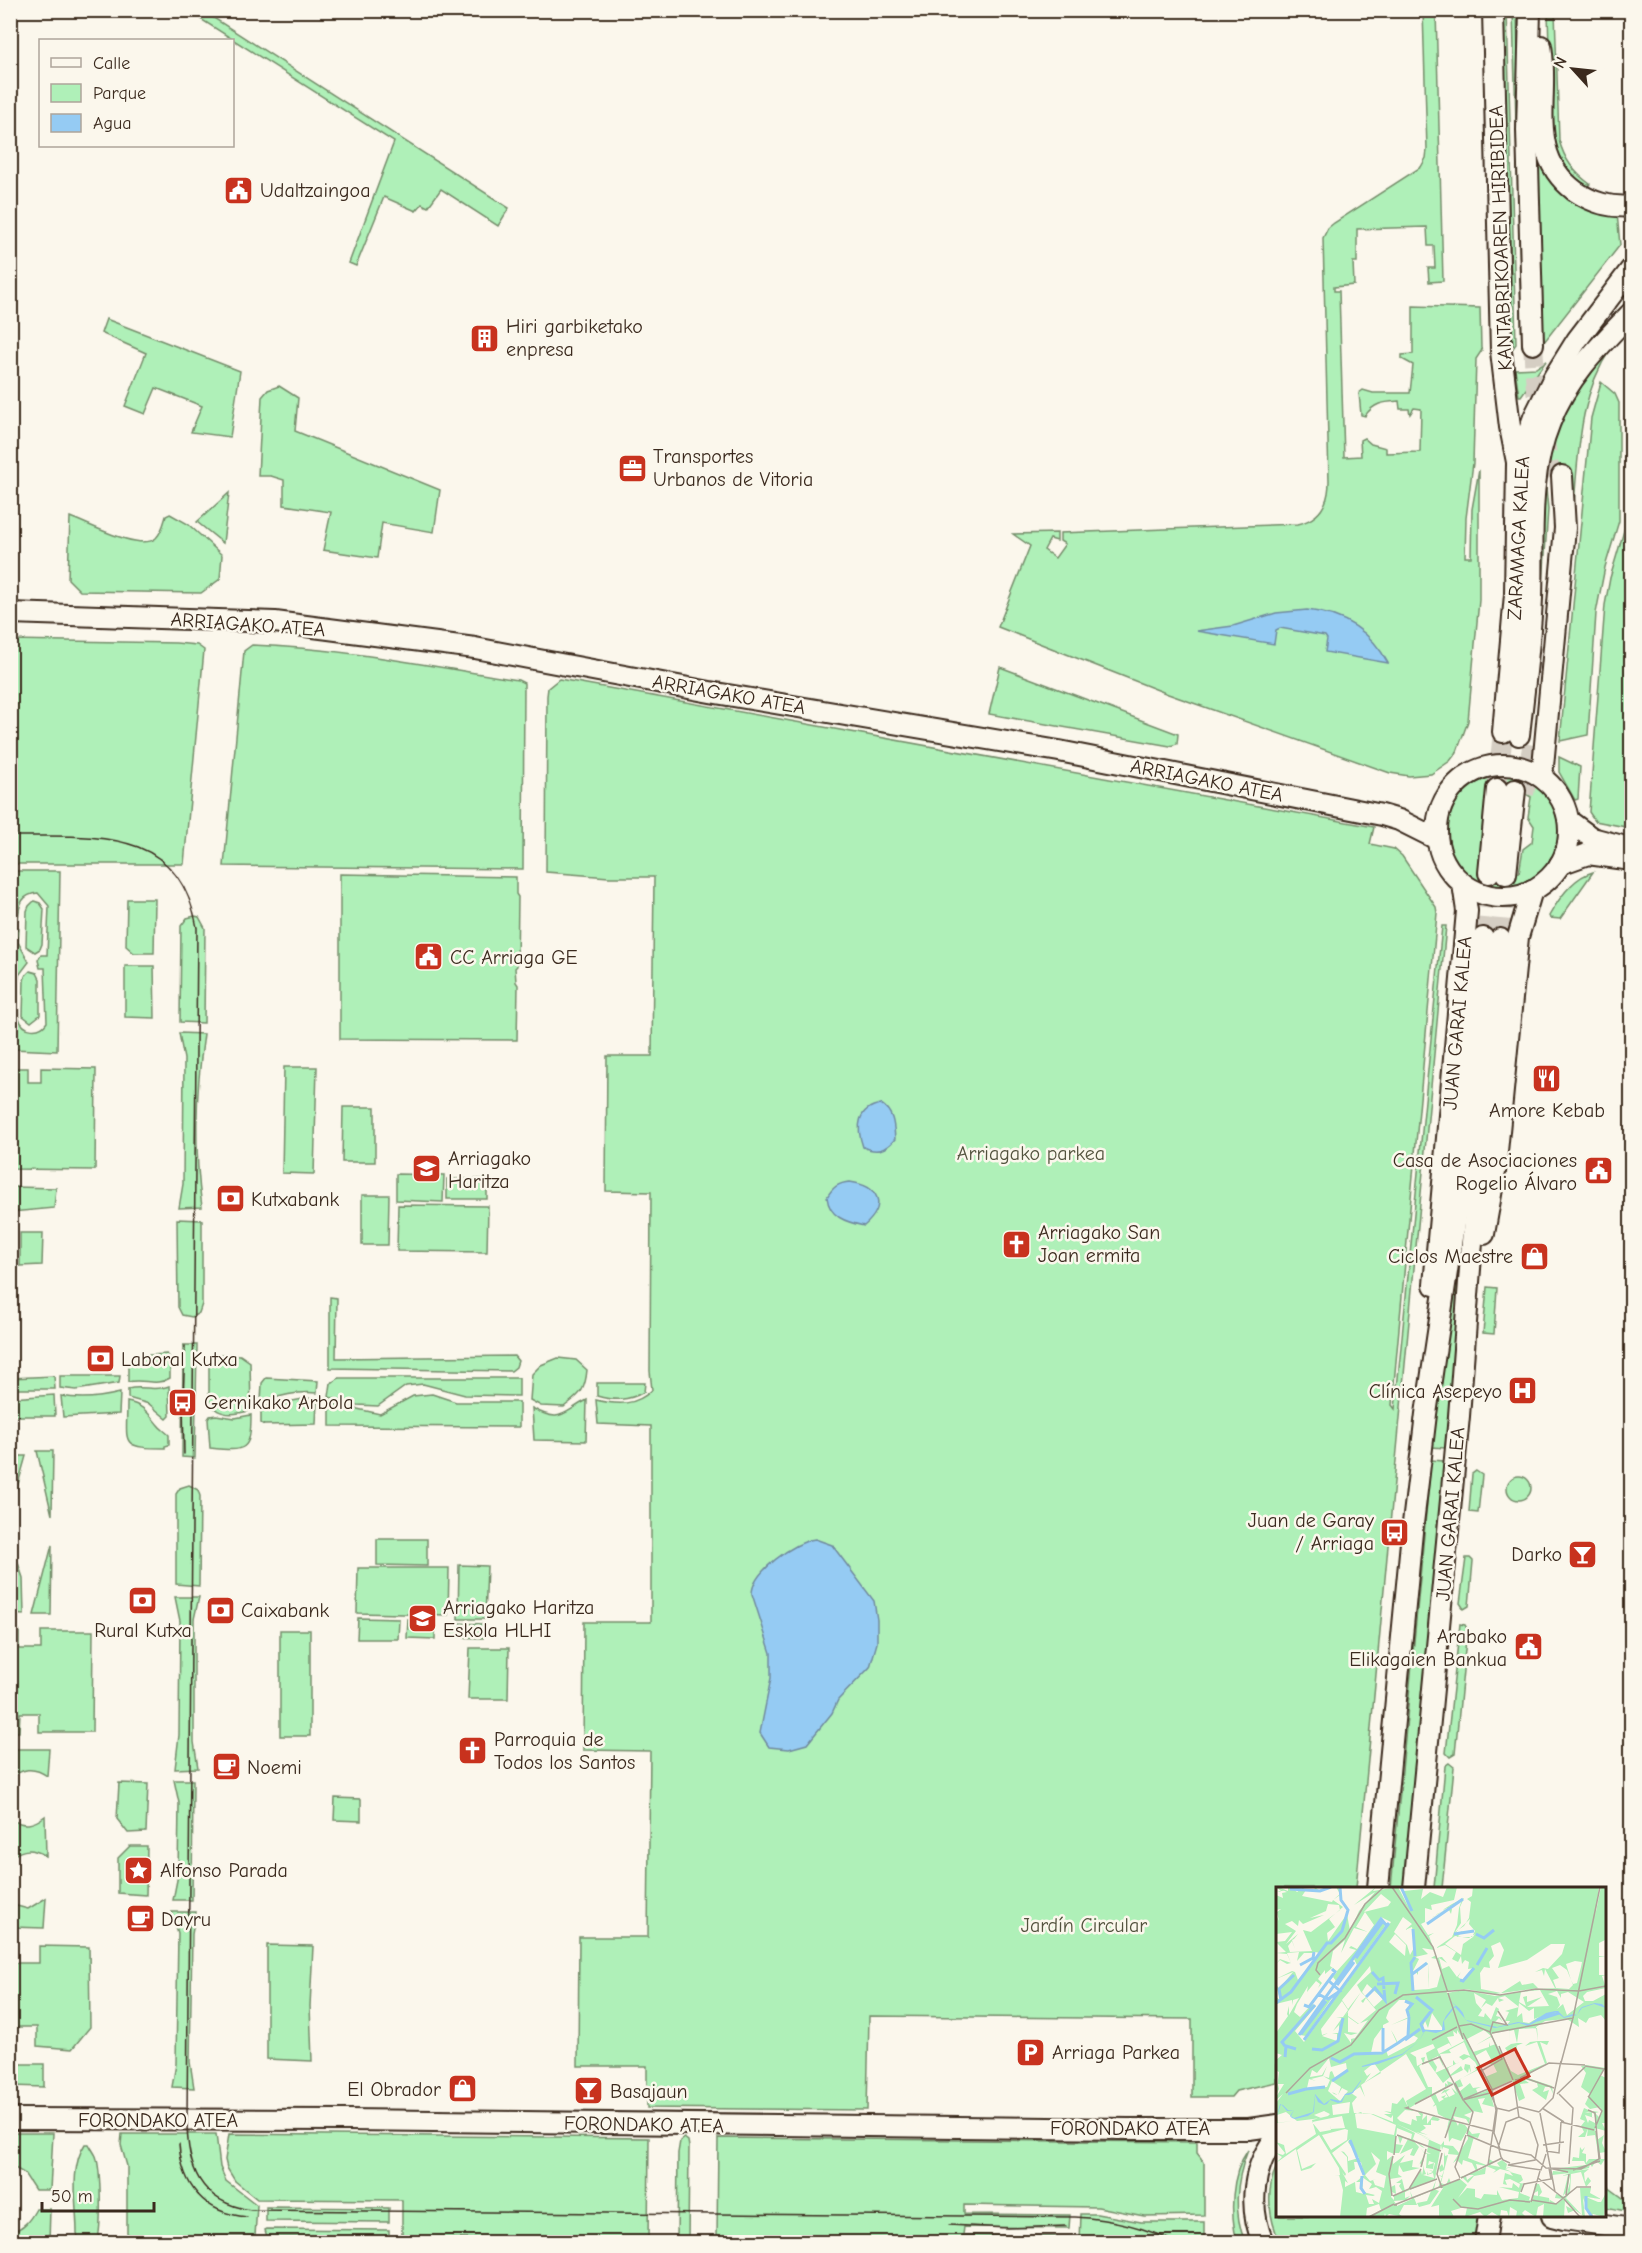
<svg xmlns="http://www.w3.org/2000/svg" width="1642" height="2253" viewBox="0 0 1642 2253" font-family="'Comic Neue',sans-serif">
<rect width="100%" height="100%" fill="#fbf7ec"/>
<filter id="ink" filterUnits="userSpaceOnUse"><feTurbulence type="fractalNoise" baseFrequency=".0167" numOctaves="2"/><feDisplacementMap in="SourceGraphic" scale="12" xChannelSelector="R" yChannelSelector="G"/><feConvolveMatrix kernelMatrix="1 2 1 2 8 2 1 2 1" color-interpolation-filters="sRGB"/></filter>
<g filter="url(#ink)">
<g fill="#aff0b8" stroke="#758d6b" stroke-width="1.5" fill-rule="evenodd">
<path d="M188 11H203L509 208 498 226 441 189 428 207 422 204 416 211 384 197 356 266 349 263 394 142Z"/>
<path d="M1423 11H1436L1443 281 1429 282 1428 268H1435L1434 246H1428L1427 227 1357 229V262H1353L1354 285 1334 287V291H1339L1344 457 1361 456 1360 440 1364 438 1371 444 1386 448V453L1420 452 1421 409 1414 408 1410 414 1409 409H1400L1399 401C1385 402 1374 402 1365 416L1361 415 1359 393 1363 390 1373 393H1410L1413 365 1402 359V355L1413 354V306L1480 308 1481 348 1482 350 1476 359 1473 463 1466 518 1465 557H1471L1472 509 1479 470V600L1468 721 1457 752 1450 761 1431 774 1409 776 1390 773 1168 694 998 627 1030 546 1013 534 1057 533V541L1050 539 1044 550 1055 558 1065 544 1060 541V533L1298 524C1320 519 1329 504 1329 481L1323 238 1328 228 1334 223 1421 167 1426 158 1427 150Z"/>
<path d="M1503 11H1507L1516 344 1513 348Z"/>
<path d="M1513 11H1517L1524 346H1522Z"/>
<path d="M1548 11H1555L1559 140C1564 159 1574 173 1590 184L1586 189 1567 172 1555 149 1551 123Z"/>
<path d="M1536 129 1541 151 1617 213 1620 245 1541 346Z"/>
<path d="M106 319 240 371 230 437 191 432 202 406 156 388 145 414 125 406 146 353 101 333Z"/>
<path d="M1611 348C1577 399 1579 456 1573 515L1567 473 1545 477 1548 509 1543 584H1540V497L1553 434 1579 383Z"/>
<path d="M1546 361 1521 396H1519L1515 369 1536 368Z"/>
<path d="M1601 382 1615 394 1619 403V521L1605 567 1596 613 1588 735 1560 741 1591 418Z"/>
<path d="M279 386 298 398 295 431 440 490 434 532 382 523 377 558 323 550 331 512 284 505V480L271 476H258L262 397 268 390Z"/>
<path d="M1627 404 1632 408 1631 482 1628 488Z"/>
<path d="M229 493 223 543 197 522Z"/>
<path d="M1631 507V828L1595 821 1589 812 1605 605 1610 578Z"/>
<path d="M170 514 188 524 222 555 220 579 201 593 80 591 68 579 70 517C89 524 141 552 156 538 162 532 164 523 166 516Z"/>
<path d="M11 640 176 643 197 645 204 650 184 864H11Z"/>
<path d="M252 645C342 648 430 666 518 680L524 683 523 869 224 866 244 651Z"/>
<path d="M1000 667 1178 734 1177 744 1170 746 989 714Z"/>
<path d="M559 679 1374 827 1370 844 1394 849 1402 856 1436 907 1437 913 1392 1405 1395 1409 1442 926H1446L1356 1888H1278L1277 2082 1236 2091 1231 2097H1192V2019L869 2016 867 2110 647 2108V2066H578L579 1937H648L650 1751 583 1750 584 1622H651V1426L598 1424 596 1400C618 1405 636 1406 652 1390L650 1371 651 1192 606 1191 607 1056H652L654 877H609L546 872 547 696 548 688Z"/>
<path d="M1559 757 1580 767 1578 799 1575 800 1559 772Z"/>
<path d="M1505 775C1583 785 1572 893 1500 888 1430 883 1429 781 1505 775ZM1521 791 1531 797 1528 817 1534 826 1532 842 1523 849 1519 873 1510 876Z"/>
<path d="M14 871H60L57 1051 12 1049 13 1003H18C18 1008 18 1014 19 1018 23 1032 40 1033 47 1022L45 968H40L38 960 41 955H47L49 906 38 893C22 894 19 904 18 919H11Z"/>
<path d="M1593 872 1560 919 1550 918 1549 916C1559 898 1573 877 1593 872Z"/>
<path d="M340 874 516 877V894L518 897 517 966 515 968 516 982 518 985 517 1040 340 1039Z"/>
<path d="M127 899H155L154 953H134L126 946Z"/>
<path d="M34 901 40 903 44 909 42 944 40 949 35 952 26 946 27 911 29 906Z"/>
<path d="M195 916 199 917 205 928 204 1023 180 1022 181 926 187 918Z"/>
<path d="M12 929H19L18 942 29 962 19 975 18 986H12Z"/>
<path d="M125 966H154L155 1018 125 1017Z"/>
<path d="M30 971 37 973 40 979V1015L31 1022 23 1016 24 981 25 976Z"/>
<path d="M179 1033 204 1034C196 1090 194 1151 202 1207L179 1208 183 1184 184 1059Z"/>
<path d="M284 1067H317L314 1174 282 1173Z"/>
<path d="M11 1068H28V1082H41V1068L96 1069 95 1170 11 1169Z"/>
<path d="M343 1107H375V1162H342Z"/>
<path d="M396 1174 444 1175 443 1202 396 1200Z"/>
<rect x="447" y="1179" width="40" height="20"/>
<path d="M14 1187 56 1188 54 1208 12 1212Z"/>
<path d="M362 1195H389L388 1245H362Z"/>
<path d="M1466 1197 1457 1327 1445 1448 1432 1447Z"/>
<path d="M398 1205 488 1206 487 1252 397 1251Z"/>
<path d="M177 1219 202 1220V1304L199 1313 192 1317 182 1315 178 1307Z"/>
<path d="M20 1233H43L42 1265 20 1266Z"/>
<path d="M1487 1287 1497 1288 1494 1334 1483 1333Z"/>
<path d="M330 1297 337 1298 336 1358 514 1356 518 1361 516 1367 511 1371 330 1368Z"/>
<path d="M183 1345H197L195 1458 182 1457Z"/>
<path d="M167 1354 170 1358V1378C156 1387 143 1378 128 1382V1365L135 1356Z"/>
<path d="M212 1354 240 1355 250 1362 251 1410C236 1415 217 1417 209 1401V1358Z"/>
<path d="M558 1358 576 1360 587 1370C585 1392 580 1394 564 1407L541 1406 530 1400 532 1374 541 1365Z"/>
<path d="M54 1376 55 1389H11V1378Z"/>
<path d="M60 1376H120L119 1383 76 1390 60 1388Z"/>
<path d="M266 1378 318 1381 317 1393C297 1391 280 1396 261 1402L262 1383Z"/>
<path d="M339 1378H519V1396L465 1395 423 1384 406 1386 378 1406 357 1405 329 1397 331 1383Z"/>
<path d="M597 1383H645L644 1392C628 1401 614 1401 597 1396Z"/>
<path d="M169 1386 170 1416 167 1419 149 1404 128 1398V1389C142 1385 155 1392 169 1386Z"/>
<path d="M120 1393 119 1414 63 1417 61 1396C82 1400 100 1398 120 1393Z"/>
<path d="M432 1394 456 1402H519V1427L330 1426V1403L380 1414 413 1396Z"/>
<path d="M54 1395 55 1416H11V1398Z"/>
<path d="M308 1398 317 1401 316 1424 264 1425 261 1423V1407Z"/>
<path d="M587 1400 586 1441 534 1440 532 1408C561 1424 562 1413 587 1400Z"/>
<path d="M127 1402C144 1405 148 1413 158 1425 161 1429 165 1431 169 1435V1445L165 1446V1448C119 1448 127 1444 127 1402Z"/>
<path d="M216 1415 235 1418 251 1415C251 1451 246 1452 210 1448L208 1419 210 1416Z"/>
<path d="M37 1451H53L52 1515Z"/>
<path d="M11 1456H26L11 1509 10 1456Z"/>
<path d="M1431 1460 1444 1461 1404 1888H1391Z"/>
<path d="M1476 1471 1482 1475 1478 1513 1469 1512 1472 1474Z"/>
<circle cx="1519" cy="1488" r="12"/>
<path d="M189 1485 198 1490 200 1496 199 1586 176 1584V1494L180 1488Z"/>
<path d="M10 1539 23 1578 24 1615 11 1614Z"/>
<path d="M377 1539H427V1566L377 1565Z"/>
<path d="M52 1545 51 1615H34Z"/>
<path d="M1466 1558H1470L1473 1561 1469 1606 1464 1609 1460 1603Z"/>
<path d="M459 1565 487 1566 485 1619H458Z"/>
<path d="M358 1568H449L448 1615 357 1613Z"/>
<path d="M175 1597H199L194 1619V1742L198 1768 175 1769 179 1735 180 1621Z"/>
<path d="M358 1618 399 1619 398 1639H357Z"/>
<path d="M408 1619 435 1620V1639L407 1638Z"/>
<path d="M452 1623 483 1624V1638L452 1637Z"/>
<path d="M1460 1624 1465 1625 1467 1629 1455 1754 1450 1757 1446 1753Z"/>
<path d="M11 1630H19V1649H41V1631H93L92 1732H39V1713H20L19 1732H11Z"/>
<rect x="280" y="1630" width="30" height="106"/>
<path d="M470 1648H509L508 1699H468Z"/>
<path d="M11 1749H49L47 1776C35 1767 20 1767 11 1780Z"/>
<path d="M1449 1763 1454 1767 1442 1888H1434L1445 1766Z"/>
<path d="M174 1780H193L192 1900H173L178 1875 179 1803Z"/>
<path d="M119 1783 148 1784 146 1832 128 1833 117 1819Z"/>
<path d="M335 1798 361 1799V1821L334 1820Z"/>
<path d="M45 1816 46 1856C32 1848 24 1848 11 1857V1820C25 1826 32 1826 45 1816Z"/>
<path d="M130 1846H147L146 1895 118 1893V1858Z"/>
<path d="M46 1898 44 1928 11 1927V1900L17 1906 28 1909Z"/>
<path d="M172 1912H196L192 1934 190 2062 194 2088 172 2087 176 2064 178 1933Z"/>
<path d="M267 1945 313 1946 310 2006 312 2061 267 2059Z"/>
<path d="M11 1946H13V1963H39V1946L89 1947 90 2027 72 2049 37 2046V2027H15L14 2048H11Z"/>
<path d="M11 2064H44V2087L11 2086Z"/>
<path d="M11 2133H53L50 2190H35L24 2173 11 2166Z"/>
<path d="M122 2134H216L220 2167 226 2181 257 2205 255 2236H127V2166L121 2145Z"/>
<path d="M229 2134 649 2138 648 2241 402 2238V2200L257 2199 235 2181 227 2168 225 2160Z"/>
<path d="M684 2138 688 2141 689 2147 688 2242H677L678 2153 680 2141Z"/>
<path d="M718 2138 1197 2142V2153L1204 2162V2215L1144 2216 1098 2207 964 2205V2214L1070 2215 1069 2228 964 2227 963 2235 1069 2237 1070 2242H717Z"/>
<path d="M85 2144H89C91 2148 94 2152 96 2156 101 2171 102 2228 97 2242H79L77 2233C77 2205 69 2168 85 2144Z"/>
<path d="M1248 2150C1236 2180 1233 2212 1245 2242H1237C1230 2214 1230 2175 1248 2150Z"/>
<path d="M1277 2166 1278 2216H1479L1475 2241V2242H1280C1269 2219 1265 2190 1277 2166Z"/>
<path d="M1604 2184 1631 2204V2212L1605 2207Z"/>
<path d="M266 2207 389 2208V2222L266 2221Z"/>
<path d="M36 2209H50L49 2242H11V2232C24 2228 30 2220 36 2209Z"/>
<path d="M1081 2214H1097L1141 2222H1204V2242H1080Z"/>
<path d="M267 2229 389 2230V2238L267 2237 265 2230Z"/>
</g>
<g fill="#95cbf3" stroke="#718b9e" stroke-width="1.5">
<path d="M1307 610C1343 614 1371 631 1388 663L1325 652 1327 639 1325 636 1280 628 1276 630 1274 644 1196 631 1233 626 1276 613Z"/>
<path d="M881 1104C894 1112 894 1126 895 1139 885 1151 876 1153 863 1147 856 1127 857 1108 881 1104Z"/>
<path d="M850 1182C879 1186 888 1205 864 1226 846 1222 829 1217 827 1197 833 1187 838 1183 850 1182Z"/>
<path d="M815 1539 832 1545 874 1601 877 1620V1643L870 1667 838 1700 832 1713 807 1744 789 1749 769 1747 760 1733 771 1678V1653L752 1594C752 1572 794 1542 815 1539Z"/>
</g>
<g fill="none" stroke-linecap="round" stroke-linejoin="round">
<g stroke="#d5cec3" stroke-width="20" stroke-dasharray="20 10" stroke-linecap="butt">
<path d="M1533 344 1536 390 1551 478"/>
<path d="M1497 789 1503 732"/>
<path d="M1524 794 1534 736"/>
<path d="M1483 938 1489 873"/>
<path d="M1500 939 1506 874"/>
</g>
<defs>
<g id="major">
<path d="M1493 10 1501 351 1510 427 1517 462"/>
<path d="M1530 10 1527 130 1533 344"/>
<path d="M1541 46C1550 97 1525 154 1575 191 1593 203 1610 208 1632 206"/>
<path d="M10 613 275 622 475 648 710 692 1059 751 1382 815 1399 820 1437 839"/>
<path d="M1503 732 1515 594 1517 464 1534 417 1554 377 1577 340 1632 268"/>
<path d="M1519 735C1524 690 1530 644 1532 598 1534 539 1527 478 1550 422 1566 379 1600 345 1632 312"/>
<circle cx="1503" cy="831" r="66"/>
<path d="M1542 777 1565 528 1562 476"/>
<path d="M1569 821 1592 838 1626 847"/>
<path d="M1560 864 1588 854 1632 860"/>
<path d="M1489 873 1497 789"/>
<path d="M1506 874 1515 790"/>
<path d="M1484 1234 1495 1172 1518 937 1532 890"/>
<path d="M1434 1285 1467 911 1463 884"/>
<path d="M1378 1888 1412 1532 1426 1414 1461 1176 1483 938"/>
<path d="M1414 1888 1459 1416 1472 1242 1500 939"/>
<path d="M10 2119 349 2120 1128 2129H1249L1278 2125"/>
<path d="M1552 2216 1564 2219 1632 2229"/>
<path d="M1263 2242C1248 2207 1252 2165 1278 2135"/>
<path d="M1485 2242 1489 2216"/>
</g>
</defs>
<use href="#major" stroke="#3b2a1e" stroke-width="24"/>
<use href="#major" stroke="#fbf7ec" stroke-width="20"/>
<g stroke="#3b2a1e" stroke-width="1.5">
<path d="M10 836C92 837 179 824 197 928L187 2120C187 2167 199 2202 251 2210L1075 2217C1111 2219 1143 2226 1174 2242"/>
<path d="M184 1454 183 1402 185 1346"/>
<path d="M179 2144C182 2186 204 2213 247 2217"/>
<path d="M949 2225 1007 2228 1066 2226"/>
</g>
</g>
</g>
<defs>
<symbol id="civic-square" viewBox="-11 -11 22 22"><rect x="-9" y="-9" width="18" height="18" rx="4" fill="#c8321e" stroke="#fbf7ec"/><path d="M-.6-6.5H3V-4.5H.6V-3L4-1V1h2V6H-6V1h2V-1L-.6-3ZM-1.2 2.5V6h2.4V2.5Z" fill="#fff"/></symbol>
<symbol id="building-square" viewBox="-11 -11 22 22"><rect x="-9" y="-9" width="18" height="18" rx="4" fill="#c8321e" stroke="#fbf7ec"/><path d="M-4-6H4V6H1V3H-1V6H-4ZM-2.5-4.3h1.7v1.8h-1.7ZM.8-4.3h1.7v1.8H.8ZM-2.5-1h1.7V.8h-1.7ZM.8-1h1.7V.8H.8Z" fill="#fff"/></symbol>
<symbol id="office-square" viewBox="-11 -11 22 22"><rect x="-9" y="-9" width="18" height="18" rx="4" fill="#c8321e" stroke="#fbf7ec"/><path d="M-6-3h4V-5.5h4V-3h4V5H-6ZM-1-4.5V-3h2v-1.5ZM-6 0V1H6V0Z" fill="#fff"/></symbol>
<symbol id="restaurant-square" viewBox="-11 -11 22 22"><rect x="-9" y="-9" width="18" height="18" rx="4" fill="#c8321e" stroke="#fbf7ec"/><path d="M-5-6h1v4h1v-4h1v4h1v-4h1v5L-1.5 .5V6h-2V.5L-5-1ZM5-6V6H3V1.5H1.5Q1.5-4 5-6Z" fill="#fff"/></symbol>
<symbol id="school-square" viewBox="-11 -11 22 22"><rect x="-9" y="-9" width="18" height="18" rx="4" fill="#c8321e" stroke="#fbf7ec"/><path d="M0-5L7-2L0 1L-7-2ZM-4 1L0 2.5L4 1V4Q0 6-4 4Z" fill="#fff"/></symbol>
<symbol id="bank-square" viewBox="-11 -11 22 22"><rect x="-9" y="-9" width="18" height="18" rx="4" fill="#c8321e" stroke="#fbf7ec"/><path d="M-6-4H6V4H-6ZM0-2.3a2.3 2.3 0 1 0 0 4.6a2.3 2.3 0 1 0 0-4.6Z" fill="#fff"/></symbol>
<symbol id="church-square" viewBox="-11 -11 22 22"><rect x="-9" y="-9" width="18" height="18" rx="4" fill="#c8321e" stroke="#fbf7ec"/><path d="M-1.2-6h2.4v3.5h3.3v2.4h-3.3V6h-2.4V-.1h-3.3v-2.4h3.3Z" fill="#fff"/></symbol>
<symbol id="shop-square" viewBox="-11 -11 22 22"><rect x="-9" y="-9" width="18" height="18" rx="4" fill="#c8321e" stroke="#fbf7ec"/><path d="M-5-2.5h2.3a2.7 3.5 0 0 1 5.4 0H5L5.5 6h-11ZM-1.5-2.5h3a1.5 2.3 0 0 0-3 0Z" fill="#fff"/></symbol>
<symbol id="hospital-square" viewBox="-11 -11 22 22"><rect x="-9" y="-9" width="18" height="18" rx="4" fill="#c8321e" stroke="#fbf7ec"/><path d="M-5-5h3v3.5h4V-5h3V5h-3V1.5h-4V5h-3Z" fill="#fff"/></symbol>
<symbol id="bus-square" viewBox="-11 -11 22 22"><rect x="-9" y="-9" width="18" height="18" rx="4" fill="#c8321e" stroke="#fbf7ec"/><path d="M-5-6H5V4H4V6H2V4H-2V6H-4V4H-5ZM-3.5-4V0h7V-4ZM-3.5 1.2v1.5H-2V1.2ZM2 1.2v1.5H3.5V1.2Z" fill="#fff"/></symbol>
<symbol id="bar-square" viewBox="-11 -11 22 22"><rect x="-9" y="-9" width="18" height="18" rx="4" fill="#c8321e" stroke="#fbf7ec"/><path d="M-6-5H6L.8 .8V4.5H3.5V6h-7V4.5H-.8V.8Z" fill="#fff"/></symbol>
<symbol id="cafe-square" viewBox="-11 -11 22 22"><rect x="-9" y="-9" width="18" height="18" rx="4" fill="#c8321e" stroke="#fbf7ec"/><path d="M-5.5-4.5H6V0H3Q3 3.5 0 3.5H-2.5Q-5.5 3.5-5.5 0ZM3-3.2v2h1.7v-2ZM-6 4.5H4V6H-6Z" fill="#fff"/></symbol>
<symbol id="sight-square" viewBox="-11 -11 22 22"><rect x="-9" y="-9" width="18" height="18" rx="4" fill="#c8321e" stroke="#fbf7ec"/><path d="M0-6L1.8-2.2L6-1.7L2.9 1.2L3.7 5.4L0 3.3L-3.7 5.4L-2.9 1.2L-6-1.7L-1.8-2.2Z" fill="#fff"/></symbol>
<symbol id="parking-square" viewBox="-11 -11 22 22"><rect x="-9" y="-9" width="18" height="18" rx="4" fill="#c8321e" stroke="#fbf7ec"/><path d="M-3.5-5.5H1a3.5 3.5 0 0 1 0 7H-1V5.5H-3.5ZM-1-3.4V-.6H.8a1.4 1.4 0 0 0 0-2.8Z" fill="#fff"/></symbol>
</defs>
<g fill-rule="evenodd">
<use href="#civic-square" x="222" y="174" width="33" height="33"/>
<use href="#building-square" x="468" y="322" width="33" height="33"/>
<use href="#office-square" x="616" y="452" width="33" height="33"/>
<use href="#civic-square" x="412" y="940" width="33" height="33"/>
<use href="#restaurant-square" x="1530" y="1062" width="33" height="33"/>
<use href="#school-square" x="410" y="1152" width="33" height="33"/>
<use href="#civic-square" x="1582" y="1154" width="33" height="33"/>
<use href="#bank-square" x="214" y="1182" width="33" height="33"/>
<use href="#church-square" x="1000" y="1228" width="33" height="33"/>
<use href="#shop-square" x="1518" y="1240" width="33" height="33"/>
<use href="#bank-square" x="84" y="1342" width="33" height="33"/>
<use href="#hospital-square" x="1506" y="1374" width="33" height="33"/>
<use href="#bus-square" x="166" y="1386" width="33" height="33"/>
<use href="#bus-square" x="1378" y="1516" width="33" height="33"/>
<use href="#bar-square" x="1566" y="1538" width="33" height="33"/>
<use href="#bank-square" x="126" y="1584" width="33" height="33"/>
<use href="#bank-square" x="204" y="1594" width="33" height="33"/>
<use href="#school-square" x="406" y="1602" width="33" height="33"/>
<use href="#civic-square" x="1512" y="1630" width="33" height="33"/>
<use href="#church-square" x="456" y="1734" width="33" height="33"/>
<use href="#cafe-square" x="210" y="1750" width="33" height="33"/>
<use href="#sight-square" x="122" y="1854" width="33" height="33"/>
<use href="#cafe-square" x="124" y="1902" width="33" height="33"/>
<use href="#parking-square" x="1014" y="2036" width="33" height="33"/>
<use href="#shop-square" x="446" y="2072" width="33" height="33"/>
<use href="#bar-square" x="572" y="2074" width="33" height="33"/>
</g>
<g text-anchor="middle" stroke-width="5" stroke-linejoin="round" paint-order="stroke">
<g font-size="20" fill="#3b2a1e" stroke="#fbf7ec" text-anchor="start">
<text x="260" y="197">Udaltzaingoa</text>
<text x="506" y="333">Hiri garbiketako<tspan x="506" dy="23">enpresa</tspan></text>
<text x="653" y="463">Transportes<tspan x="653" dy="23">Urbanos de Vitoria</tspan></text>
<text x="450" y="964">CC Arriaga GE</text>
<text x="1547" y="1117" text-anchor="middle">Amore Kebab</text>
<text x="448" y="1165">Arriagako<tspan x="448" dy="23">Haritza</tspan></text>
<text x="1577" y="1167" text-anchor="end">Casa de Asociaciones<tspan x="1577" dy="23">Rogelio Álvaro</tspan></text>
<text x="251" y="1206">Kutxabank</text>
<text x="1038" y="1239">Arriagako San<tspan x="1038" dy="23">Joan ermita</tspan></text>
<text x="1513" y="1263" text-anchor="end">Ciclos Maestre</text>
<text x="121" y="1366">Laboral Kutxa</text>
<text x="1502" y="1398" text-anchor="end">Clínica Asepeyo</text>
<text x="204" y="1409">Gernikako Arbola</text>
<text x="1374" y="1527" text-anchor="end">Juan de Garay<tspan x="1374" dy="23">/ Arriaga</tspan></text>
<text x="1562" y="1561" text-anchor="end">Darko</text>
<text x="443" y="1614">Arriagako Haritza<tspan x="443" dy="23">Eskola HLHI</tspan></text>
<text x="241" y="1617">Caixabank</text>
<text x="143" y="1637" text-anchor="middle">Rural Kutxa</text>
<text x="1507" y="1643" text-anchor="end">Arabako<tspan x="1507" dy="23">Elikagaien Bankua</tspan></text>
<text x="494" y="1746">Parroquia de<tspan x="494" dy="23">Todos los Santos</tspan></text>
<text x="247" y="1774">Noemi</text>
<text x="160" y="1877">Alfonso Parada</text>
<text x="161" y="1926">Dayru</text>
<text x="1052" y="2059">Arriaga Parkea</text>
<text x="441" y="2096" text-anchor="end">El Obrador</text>
<text x="610" y="2098">Basajaun</text>
</g>
<g font-size="20" fill="#3b2a1e" stroke="#fbf7ec">
<text transform="translate(1500 238) rotate(-92)" y="7">KANTABRIKOAREN HIRIBIDEA</text>
<text transform="translate(1518 538) rotate(-87)" y="7">ZARAMAGA KALEA</text>
<text transform="translate(248 624) rotate(4)" y="7">ARRIAGAKO ATEA</text>
<text transform="translate(729 694) rotate(10)" y="7">ARRIAGAKO ATEA</text>
<text transform="translate(1207 780) rotate(11)" y="7">ARRIAGAKO ATEA</text>
<text transform="translate(1457 1023) rotate(-85)" y="7">JUAN GARAI KALEA</text>
<text transform="translate(1450 1514) rotate(-85)" y="7">JUAN GARAI KALEA</text>
<text x="158" y="2127">FORONDAKO ATEA</text>
<text transform="translate(644 2124) rotate(1)" y="7">FORONDAKO ATEA</text>
<text x="1130" y="2135">FORONDAKO ATEA</text>
</g>
<g font-size="20" fill="#52523d" stroke="#fbf7ec">
<text x="1031" y="1160">Arriagako parkea</text>
<text x="1084" y="1932">Jardín Circular</text>
</g>
</g>
<g transform="translate(1276 1887)">
<rect width="330" height="330" fill="#fbf7ec"/>
<path d="M0 0 5 1 12 4V0H16L21 5 28 0 27 4 30 3 38 4 39 0 44 4 56 0 44 4H32L30 3 26 9 56 15 57 13 64 7 60 0H65V13L71 19 65 15 64 8 57 13 67 20 53 32 59 40 51 46 52 54 71 27 74 44 83 24 99 5 78 18 100 0 97 4 122 0 132 19 125 0 128 4 147 2 145 12 154 5 167 10 171 0H181L178 13 155 18 156 23 149 21V35L145 37 152 48 158 46 153 49 161 71 165 70H166L171 76 163 71 166 82 173 79 181 90 185 85 182 90 187 94 198 81 192 82 193 75 189 73 186 77 185 69 182 75 176 72 180 65 169 58 160 61 176 50 181 38 183 21 186 13 173 20 176 22 175 27 172 21 169 22 167 24 155 31 154 36 151 37 154 36 155 31 159 29 161 27 167 24 168 22 176 17 188 11 184 20 185 36 179 45 188 39 193 31 195 15 191 12 196 9 197 0H323L319 29 325 0H330V59L329 53 323 56V69L330 70H323V88H330L326 89 330 101 311 105 307 109 309 114H317L330 107V134L325 128 313 131 310 136 302 131 303 140 291 132 269 134 260 140 262 154H273L271 158 264 155 271 176 249 190 276 199 277 207 274 200H265H269L267 205 273 203 270 213 256 203 262 200 261 196 246 191 253 196 244 197 249 211 243 214 236 193 218 202 216 207 214 205 218 220 206 217 209 211 202 212 207 226 197 224 189 215 196 225 188 228 194 231 193 237 190 232 177 229 182 239 183 236 189 238 196 247 204 246 202 251 198 250 192 271 213 279V272L218 275 214 278 224 280 221 276 226 273 231 277 230 281 238 279 229 282 236 285 224 282 217 286 220 283 210 279 200 277 202 284 210 280 209 287 198 289 192 296 185 289H190L191 293 198 288H191L200 284 196 276 187 273 186 278 181 273 177 276 182 268 172 267 173 262 167 260 166 263 165 258 159 292 129 305V311L134 309 130 313 118 314 121 319 136 312 134 304 137 311 156 303 160 293 158 302 163 304 154 317 143 320 141 316 151 314 155 304 138 311 141 318H128L123 327 127 330 113 327 110 330 109 326 108 330H91L105 323 103 317 91 321 90 330H64L67 303 63 288 58 289 64 288 63 281 43 248 21 263 26 282 40 276 35 281 25 284 20 262 0 276 6 270 0 266 7 268 9 266 0 255 8 258 10 267 40 247 36 233 52 229 54 227 48 224 38 228 45 231 21 234 10 225 1 228 2 236 16 234 0 236V216L7 207 0 213V210L8 197H2L3 202 0 209 3 185 1 184 0 173 6 168 0 166V146L12 129 11 127 13 119V128L23 111 17 113 16 118V113L0 117V110L4 113 0 97 4 96 0 97 3 102 17 85 0 92 16 84 19 85 22 93 44 66 39 65V68L37 72 26 78 37 71 38 66H28L21 74 23 65 11 66 15 76 11 77 4 73 0 77 4 72 15 76 11 67 0 66 10 65 0 55 9 54 16 45 0 47V28L3 34 1 25 5 22 0 23V8L7 11 6 6 11 5 4 2 8 4H5L4 5H1L5 4ZM105 7 115 15 112 19 88 25ZM52 17 63 18 64 23 35 45 27 43 36 64 14 65 12 59 16 54 19 62 16 53 18 52 22 47 10 57 20 44 9 37 16 34 22 39 23 33 27 37 48 28 34 31 50 24ZM89 25 98 38 81 62 75 59 73 61 80 63 61 84 54 79 57 64 69 53 65 66 78 41 92 45 80 40ZM105 30 115 35 28 155 19 144 40 119 36 117 24 130 18 125 21 117 32 99 31 105 40 94 44 97 42 101 46 96 42 92 49 83V87L56 81 61 85 54 93 57 90 60 94ZM127 30 136 37 129 43 136 40 139 59 134 68 131 58 118 45ZM194 32 193 37 199 44 196 50H181L187 44 196 45 187 44 178 47ZM119 47 130 58 129 69 113 55ZM199 47 197 50 187 57 185 68 169 57 179 49 193 51ZM224 55 228 63 222 81 251 73 275 57H289L286 67 272 82 267 81 259 85 266 83 268 89 269 82 279 101H262L257 96 246 98 244 94 250 93 244 94 225 106 205 102 204 86 208 80 214 81 213 75 218 69 215 59ZM146 61 158 63 160 68 155 71 161 72 165 85 161 100 153 102 152 76 136 86 143 72 139 70 152 67ZM299 74 306 75 305 80 301 96 297 97 295 93 301 89 295 93 290 77ZM152 77V89L140 97 152 89 153 102 138 103 136 87 140 85 142 88V82ZM284 78 291 83 297 98 293 102 280 101 277 93 283 91 276 81ZM94 79 95 85 81 98 85 105 72 122 66 113ZM91 97 107 112 98 120 90 110 98 104 90 110 86 105ZM170 101 171 104 189 102 219 107 263 101 300 103 263 102 219 109 188 103 171 106 172 112ZM264 103 273 119 251 120 266 110 251 115V109L247 110 250 119 243 115 245 105ZM281 104 285 111V107L292 105 308 115 291 128 287 117 281 122 284 118 281 110 272 107ZM85 105 90 110 85 114 87 116 90 111 100 123 83 137 72 129V125L69 129ZM198 106 210 113 205 121 210 116 216 119 222 111 223 115 228 113 222 111 229 109 243 120 229 124 233 125 229 134H234L231 138 222 137 219 135 223 131 227 135 224 130 220 129 223 122 220 120 215 133 209 126 208 130 202 129 206 123 200 116ZM129 113 136 117 131 123 133 130 115 138 133 131 131 149 122 156 118 148 115 143 121 156 108 165 107 138 113 135 110 131 113 123 123 113ZM66 114 72 123 67 130 60 131H66L57 144 63 138V146H56L61 147V154L46 149 52 146 46 148 45 142ZM243 116 253 124 258 121V132L263 130 253 136 247 135 246 126 241 130ZM156 126 167 142 165 144 146 142 149 134 152 141ZM72 130 82 137 92 133 79 151 75 152V156L68 146 75 148 82 146 72 145ZM106 141 107 165 95 166 98 152ZM261 141 262 154 254 155 249 159 261 155 269 177 242 188 235 184 215 147 233 143 234 157 233 144 238 143 241 156 235 157 229 161 232 165 240 162V172L241 159 235 161 247 156H241L243 142ZM181 143 188 154 163 167 161 162 173 156 176 160 171 150 178 149 177 144 181 147ZM208 143 215 149 200 158 215 150 220 157 214 159 213 155V160L197 165 191 152ZM137 148 142 151 139 155 112 169 110 163ZM188 155 194 169 188 167 183 170 187 173 180 177 177 173V178L159 186 161 180 156 172 162 169 168 181 164 167 175 166 173 163ZM157 157 159 161 150 166 152 174 148 175 149 170 145 171 147 176 141 179 140 170 134 166ZM210 163 216 174 210 177H217L206 183 217 177 221 185 209 190 204 181 208 178 204 180 199 169ZM130 167 150 202 130 214 132 220 127 210 121 217 116 216 115 225 108 224 116 227H108L115 231 117 228V235L97 227 78 226 76 216 81 210 75 206 84 200 89 210 85 198ZM193 170 199 175 212 200 210 204 202 207 200 202 205 200 197 201 194 196 183 205 181 201 187 199 184 192 202 183 198 179 200 183 195 186 194 178 189 177 188 182 192 186 193 181 195 186 179 195V197L171 194 172 198 169 196V200L156 207V200H152L143 179 148 176 153 187 148 176 152 175 167 196 174 190 177 194 175 189 187 183 185 179 174 188 172 181ZM53 171 55 180 70 176 71 183 59 191 56 184 54 185 53 191 47 189 51 179 46 188 34 190 36 183 41 186ZM98 176 105 186 88 196 95 186 91 189 88 184ZM47 189 54 193 51 200 31 201 33 192 40 194 35 192ZM56 194 65 200 62 208 56 205 58 207 62 208 66 201 72 204 64 214 52 204ZM177 196 181 206 175 200 179 207 173 210 170 205 174 202 168 203 165 207 169 205 172 210 168 211 170 208 165 210 168 212 163 215 159 206ZM154 208 159 217 156 220 160 218 162 227 173 233 169 251 172 240 173 255 176 251 185 254 191 244 192 252 183 266 177 259 168 258V254L165 258 145 249 153 253 151 265 155 267 149 266 150 263 148 266 144 260 149 267 142 279 144 276 146 280 149 267H151L150 281 157 282 158 276 152 278 153 274 159 276 157 284 153 283 157 285 152 287V284L151 288 157 286 158 291 147 288 150 287 148 282 152 283 148 282V278L146 288 145 283 132 303 129 304 126 292 120 296H125L123 299 127 305 118 309V313L115 310 116 305 120 307 119 298 115 300 114 292 126 290 122 287 123 278 127 285 144 281 136 280 137 273 124 276 129 268 117 277 116 269 111 273V264L118 267 119 259V266H123L127 258 119 257 121 241 136 247 135 252 122 249 124 257 127 250 132 252 124 267 137 261 134 268 138 269 143 260 137 253 146 260 149 261 137 252 139 246 121 237 156 253 140 245 152 248 144 245 150 241 147 238H155V233L162 234 164 232 157 229 151 237V228L146 233 147 227 145 225H142L145 229H140L141 234 136 232 135 238 124 234 129 239 121 231 129 223 140 224 132 222ZM74 215 73 226 57 228 56 218ZM85 225 87 227H82H95L120 238 118 248 81 241 79 227ZM66 229 69 241 55 242 54 238 55 243 44 245 36 235ZM69 242 72 243 71 253 55 263 46 248ZM74 252 72 255 83 271 72 274V270L68 265 65 264 71 270 72 286 79 282 78 275H85L88 288 80 295H85L88 307 80 305 79 295 69 300V294L72 296 66 285 69 289 70 287 56 266ZM95 265 104 273 100 285 110 289 108 301 99 298 97 293 101 292 94 294 89 288 100 277ZM86 290 96 297 93 302 100 300 106 304 103 316 96 312 98 317H93L90 308 97 309 99 308 87 305ZM106 34 109 39 81 78 78 72ZM56 111 30 149 24 148 47 114ZM310 178 330 181 324 188 330 191V236H326L330 244 319 241 321 253 328 248 326 256 330 265 323 266 324 272H329L325 278 320 274 316 280 314 277 313 281 300 284 313 282 308 286 309 295 312 290 315 294 310 300 305 285 295 287 294 306 290 311 306 328 304 301H315L314 306 325 312 310 310 322 315H325L330 306 328 330 317 327 315 330 307 311 309 330 299 323 292 326 290 319 298 323 289 313 288 330H267L268 317 262 320 260 330 249 323 246 326 250 330H240L241 324 234 320 233 330 231 324 225 323 224 330 216 325 209 330 204 325 189 330 191 321 188 320 175 324 178 330H163V318L155 320 167 301H162L166 290 162 288 166 289 168 283 164 285 163 281 166 277 168 281V265L169 269 172 268 165 296 170 298 173 291 175 296 184 292 191 298 182 311 191 301 199 302V310L205 312 208 307 221 308V303L226 313 242 311 243 305 223 300 236 301 237 296 243 301 244 297 234 292 229 293 231 298 227 297 229 286 237 289 234 285 245 288 247 293 243 296 252 297H247L244 306 254 310 253 313 256 314 257 308 262 309V304L258 306 259 297H263L266 305 263 309 273 311 274 316V313L281 317 287 312 279 311 280 307 290 310 294 295V288L291 304 287 309 292 288 286 289 294 286 276 288 277 284 289 285 276 282 310 278 308 274H296L297 270 303 271 304 260 306 263 309 260 306 266 310 267V276L313 272H323L319 248 311 249 312 241 309 250H302L308 245 305 239 309 234 304 232 308 221 315 224 309 226 316 225V230L318 231 309 228 312 236 313 233 319 236 320 234 317 224 323 225 319 226 323 230 326 226 324 220 314 222 309 217 314 207 305 200 310 186 305 179Z" fill="#aff0b8" fill-rule="evenodd"/>
<path d="M175 114 183 121 187 126 189 132 190 133 221 140 242 135 253 137 270 126 279 124H282L288 130 297 127 301 128 304 122 306 120 319 116 326 117 330 121 318 117 306 121 301 128 288 131 280 125 252 139 243 136 219 141 191 134 179 120 168 134 169 143 160 146 149 144 143 154 126 168 102 177 86 180 85 194 77 206 73 208H69L66 215 62 216 54 213 51 217 48 218 42 215 39 208 38 225 32 229 19 232 16 231 14 229 18 223 11 224 5 217 0 232 4 217 7 218 12 223H18L15 229 18 231 37 225 39 207 48 217 55 212 65 214 69 207 76 205 85 193 86 179 126 167 143 154 149 143H166L167 135 170 129 177 120 180 119Z" fill="#95cbf3"/>
<path fill="none" stroke="#95cbf3" stroke-width="3" d="M125 0 136 24M14 2 44 4 55 0M151 37 187 12M137 42 139 69M178 47 198 44M200 47 208 51 218 43M80 71 107 34M24 78 37 71 38 65M201 78 211 61M96 85 103 93 107 91 108 102M135 88 151 76M184 93 187 94 198 81M101 97 122 96 119 107M61 98 78 75M137 104 135 76 139 70M42 107 52 112 64 104 53 94M90 110 99 101 109 113 108 103M140 110 156 123 145 137 148 145M5 113 3 102 18 88M129 114 136 117 131 123 133 130M0 116 15 105 51 56H55L66 44 72 23 65 13 64 0M28 118 33 120 59 85 56 82M261 133 283 126M107 141V164M25 147 50 114M23 148 105 32 111 39M28 153 113 36M129 153 144 142M122 156 132 149 133 130M9 159 6 155 39 118M36 162 46 163 62 154 67 131M9 170 10 159 20 162M55 171 64 175 78 167 106 166 122 156M56 194 72 183M30 202 49 200M12 207 30 202M74 253 88 288M86 289 85 301 89 307M310 309V321L316 330"/>
<path fill="none" stroke="#aea59a" stroke-width="1.5" d="M116 0 157 60 187 152M44 88 40 83 42 76 69 51 89 17 108 0M222 124 231 138 217 135 214 145 226 172 205 184 221 222 218 246 224 262 255 268 270 281 305 282 323 272 319 226 312 223M297 131 324 0M183 139 195 137 214 145M187 146 216 202 213 205M216 146 297 131 285 176M156 153 181 140M223 159 237 193M146 177 164 170 187 213 214 206M309 179 328 182 313 209M244 191 273 176 309 178M239 193 249 191 278 201M238 195 243 231M179 196 188 214M216 203 236 194M10 206 34 181 75 158 103 123 127 108 188 103 224 108 260 102 303 104 330 99M281 207 309 180M283 207 297 221 293 277M312 209 326 224 319 241M188 212 212 202M188 214 197 225 191 247M139 217 177 197M133 220 130 221 159 229M243 220 263 225M220 221 233 224 243 220M266 221 288 235M263 225 277 211 285 174M264 226 279 305M159 229 217 244M243 230 254 235 257 243 262 258 259 273 232 278 265 283 270 267M285 235 318 243M320 244 324 272M121 248 165 264M191 248 222 261M169 251 180 220M267 258 288 255M270 264 283 266 285 235M118 268 120 249M234 276 227 273 225 270 223 262V261H222L230 235 243 230M212 278 220 223 216 204M145 280 150 262M272 281 292 285M297 283 324 274M184 291 179 280 190 248M185 291 226 271M262 291 287 311M166 301 161 287 166 266M134 302 161 292M245 305 248 297 275 292 273 281M290 308 293 287M116 309 113 287 117 269M117 309 133 302 145 282M177 312 185 320 202 322 234 313 254 315M288 312 304 330M255 313 280 317 301 300H315M255 315 264 284M121 318H118L184 292M93 330 118 317"/>
<path fill="#c8321e" fill-opacity="0.15" stroke="#c8321e" stroke-width="3" d="M239 162 253 189 216 208 202 181Z"/>
<rect width="330" height="330" fill="none" stroke="#3b2a1e" stroke-width="3"/>
</g>
<rect width="1642" height="2253" fill="none" stroke="#fbf7ec" stroke-width="36"/>
<rect x="18" y="18" width="1606" height="2217" fill="none" stroke="#3b2a1e" stroke-width="2" filter="url(#ink)"/>
<rect x="39" y="39" width="195" height="108" fill="#fbf7ec" stroke="#aea59a" stroke-width="1.5"/>
<rect x="51" y="58" width="30" height="9" fill="#fbf7ec" stroke="#aea59a" stroke-width="1.5"/>
<text x="93" y="69" font-size="18" fill="#3b2a1e">Calle</text>
<rect x="51" y="84" width="30" height="18" fill="#aff0b8" stroke="#aea59a" stroke-width="1.5"/>
<text x="93" y="99" font-size="18" fill="#3b2a1e">Parque</text>
<rect x="51" y="114" width="30" height="18" fill="#95cbf3" stroke="#aea59a" stroke-width="1.5"/>
<text x="93" y="129" font-size="18" fill="#3b2a1e">Agua</text>
<g transform="translate(1573 69) rotate(297)" stroke="#fbf7ec" stroke-width="4.5" paint-order="stroke">
<path d="M0-4.5L10 22L0 15L-10 22Z" fill="#3b2a1e"/>
<text y="-9" font-size="16" font-weight="bold" text-anchor="middle" fill="#3b2a1e">N</text>
</g>
<path d="M42 2202v9h112v-9" fill="none" stroke="#3b2a1e" stroke-width="3"/>
<text x="51" y="2202" font-size="18" fill="#3b2a1e" stroke="#fbf7ec" stroke-width="4.5" paint-order="stroke">50 m</text>
</svg>
